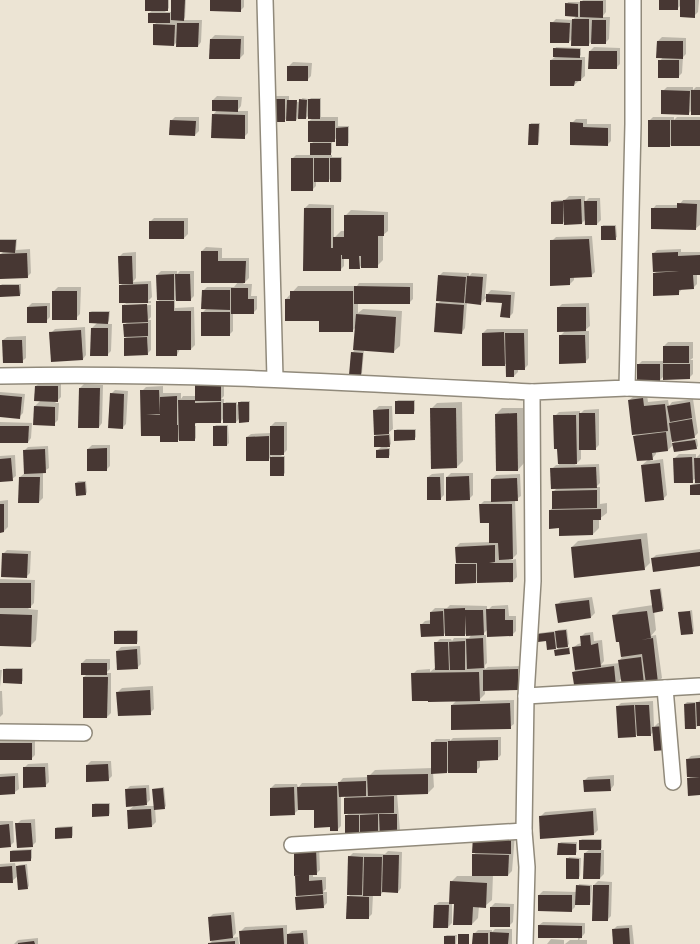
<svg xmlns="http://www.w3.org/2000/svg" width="700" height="944" viewBox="0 0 700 944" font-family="Karla,sans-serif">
<rect width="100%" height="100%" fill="#ece4d4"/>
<g fill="#0003" fill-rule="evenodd">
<path d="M146 0H169V8L165 12H172L173 0H186L185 18 183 20H202L201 42 198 46 178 41 174 45 154 25 157 22 149 13 153 10Z"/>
<path d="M211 0H244V7L240 11Z"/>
<path d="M583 0H606V12L602 17H610L609 39 605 43 593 40 588 45 573 38 569 42 552 23 556 19 573 20 577 15 567 4 568 2H581Z"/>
<path d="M660 0H699L698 12 694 16 681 5 677 9Z"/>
<path d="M215 35 244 36V54L240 58 211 39Z"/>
<path d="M662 37 686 38V54L683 57 682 73 678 77 660 61 663 57 658 41Z"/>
<path d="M556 47 581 48V55L579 57H585V76L574 85 551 60 555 57V49Z"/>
<path d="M594 47 620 48V64L616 68 590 51Z"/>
<path d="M293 62 312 63 311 76 307 80 289 66Z"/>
<path d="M667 87H693V90L696 87H700V113L692 110 689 113 663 91Z"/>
<path d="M217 96 242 97 241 106 237 111H248V133L244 137 213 115 217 110 213 100Z"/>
<path d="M276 96H289V101L298 102 303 101 302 98 308 99V101L311 98H321V117H338V126H349V143L347 144 337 138 332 141V152L330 155H332V157H342V179L341 181 331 178 328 181H316V186L312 190 292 159 296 155H311V144L314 141 309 121 313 118 309 115 306 118 300 116 296 120 288 117 284 121 272 100Z"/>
<path d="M175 117H199V131L195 135 171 121Z"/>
<path d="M653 117H674V120L677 117H700V145H671L669 146 649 121Z"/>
<path d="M576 119H587V124H611V141L607 145 572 123Z"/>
<path d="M531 123H540L539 142 538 144 530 125Z"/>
<path d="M569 196H585V202L589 198H600L601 220 597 224 586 219 582 223 565 220 563 223 552 202 554 200H565Z"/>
<path d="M683 200H700V225L696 228 653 209 656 205H679Z"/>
<path d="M309 204 334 205V238L341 231H345V216L351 210 388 212V231L383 235V260L377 266 363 264 359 268 350 258H344V266L340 270 305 208Z"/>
<path d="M154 218H188V234L184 238 150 222Z"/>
<path d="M603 225H616L617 237 615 238 602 227Z"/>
<path d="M592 236 595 272 591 276H574V280L570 284 552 241 556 237Z"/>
<path d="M0 239H17L16 250 30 249 31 273 27 277 0 255 4 251H0Z"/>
<path d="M206 247 222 248V258H249V278L243 284H252L251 296H257V309L253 313H233V331L229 335 203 312 207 308 203 291 207 287H234L238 282 202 251Z"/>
<path d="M681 249V252H700V273L697 274V284L693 288 682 289 678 294 654 274 657 271 653 254 657 250Z"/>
<path d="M136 252V278L133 282 151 281 152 297 148 301H151V303L125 304V306L151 305V317L148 320H151V350L147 354 125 338 128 336 124 325 128 322 123 306 127 302 120 286 124 282 119 257 123 253Z"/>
<path d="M161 271H177V274L180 271H194V296L190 300H175V308L194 307 195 345 191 349H180L177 355 157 302 160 299 157 275Z"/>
<path d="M443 272 469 273V276L472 273 487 274 485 297 491 290 515 292 513 313 510 316 503 302 487 297 481 303 467 302 465 328 462 332 437 304 441 301 439 276Z"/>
<path d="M359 283H413V299L409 303H358V313L363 309 402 311 400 346 393 352 364 350 362 373 361 374 352 353 354 351 356 327 352 331 320 320 286 299 298 286H357Z"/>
<path d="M2 284H21V294L19 295 0 286Z"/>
<path d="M58 287H81L80 314 76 318 54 291Z"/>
<path d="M32 303H50V317L46 321 28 307Z"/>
<path d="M589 303 590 326 584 331H589V358L585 362 560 336 566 330 558 308 562 304Z"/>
<path d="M92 311H110L109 321 106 324H112L111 351 107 355 92 328 98 322 90 312Z"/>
<path d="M85 327 86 355 83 359 51 333 55 329Z"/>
<path d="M487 329H528V365L524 369H518V372L514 376 507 364 483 365V333Z"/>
<path d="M26 336V358L22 361 3 340 7 337Z"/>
<path d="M668 342H693V358L690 360H693V374L689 378 664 376 660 380 638 365 642 361H664V346Z"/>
<path d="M224 378V396L221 399H224V404L226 402H237V405L241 401H250V420L248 421 240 418 236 422 225 417 220 422H198L193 426H196V438L195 439 162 441V432L142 435V391L146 387 163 386V393H181V399L183 396H196Z"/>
<path d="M40 382 61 383V397L55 403H59L58 420 54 424 32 423 31 438 28 442 0 441V422L34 423 35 406 41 400 36 386Z"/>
<path d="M84 384 103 385 102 423 99 427 80 388Z"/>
<path d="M115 390 128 391 126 424 122 428 111 394Z"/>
<path d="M0 392 25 394 23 413 19 417 0 416Z"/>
<path d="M647 395 648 402 668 400 669 406 672 402 693 399 698 433 692 439H697L698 446 696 448 674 444 668 450 656 452V454L650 461 663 459 667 495 663 499 642 465 649 459 635 436 638 433 629 400 633 397ZM677 439 672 445 671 440Z"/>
<path d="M398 400H415V411L414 412 396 402Z"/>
<path d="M462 402 463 461 457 467 431 409 437 403Z"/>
<path d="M379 406H392L393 429 387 434H390L391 444 387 448H390V455L388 457 378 450 382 446 375 436 378 433 375 410Z"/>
<path d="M502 408H523L524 463 518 470 496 414Z"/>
<path d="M599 409V445L595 449H581V459L575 465 599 464 600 483 596 487H600V504L607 503V513L599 519V528L593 534 560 527 550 511 553 507V492L557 488 552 469 556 465H559L555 416 559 412 580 411V414L584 410Z"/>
<path d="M275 422H287V450L281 456H285V473L283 475H272V456L268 460 247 437 251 434 271 433V426Z"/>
<path d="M216 425H228L229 443 227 445 214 427Z"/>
<path d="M397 429H416V437L414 439 395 431Z"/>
<path d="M92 445H110V466L106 470 88 449Z"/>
<path d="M48 446 49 468 43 472V498L39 502 20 477 25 473 24 451 28 447Z"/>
<path d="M679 454H696V458L700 454V494L691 485 696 483V478L692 481 675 458Z"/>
<path d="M15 455 16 476 12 479 0 480V456Z"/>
<path d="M444 473V495L440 499 428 477 432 474Z"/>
<path d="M451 473H473V495L469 499 447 477Z"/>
<path d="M520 474 521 496 515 500 517 554 511 560 516 559 517 577 513 581 479 579 476 582H457L456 547 460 543 490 542V522L480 505 484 501H492V479L496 475Z"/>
<path d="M78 481H86L87 492 86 494 76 483Z"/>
<path d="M8 500V527L4 531H0V534V501Z"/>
<path d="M647 533 650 563 644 569 572 547 578 541Z"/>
<path d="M700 549V564L652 559 656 555Z"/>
<path d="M7 550 31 551 30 573 26 577 3 554Z"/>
<path d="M0 579 35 580 34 603 28 609 38 610 36 640 30 646 0 644Z"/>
<path d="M661 588 664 609 654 611 656 630 651 636 656 635 662 678 658 682 647 680 644 682 622 678 616 684 574 672 576 669 574 647 578 644 582 643 581 637 585 633 593 632 594 641 602 640 604 661 601 665 620 663V660L622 657 620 641 614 616 620 610 653 605 652 590Z"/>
<path d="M592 597 595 613 591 617 557 605 561 601Z"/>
<path d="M450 605 487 606V611L492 606 508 605 509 616H516V631L512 635H486L487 663 485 665V669L488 667 521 666V685L517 689 485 690V694L478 701 514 700V724L510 727 452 705 457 700 413 674 417 670 430 669V672L436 667V643L440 639H451L452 641 454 638H469L472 634 446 635V632L443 635 421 625 425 621 431 620V612L435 608H447ZM488 629V635H482Z"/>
<path d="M692 610 694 631 692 633 680 613Z"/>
<path d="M567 629 569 644 565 648 570 647 569 653 556 651 559 647 549 649 547 639 538 634 540 633 555 631 556 633 558 630Z"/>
<path d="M117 630H138V641L137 643 116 632Z"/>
<path d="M140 646 141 664 137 668 117 651 121 647Z"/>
<path d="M86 659H110V669L106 673H111V713L107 717 84 677 88 673 82 663Z"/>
<path d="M6 668H23V681L21 682 4 670Z"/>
<path d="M0 670H2L0 687Z"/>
<path d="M153 686 154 709 150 713 118 692 122 688Z"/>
<path d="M0 691H2L3 714 0 717Z"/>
<path d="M700 700V725L696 727 685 704 687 702H696V704Z"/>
<path d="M653 701 654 727 658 723 668 722 651 734 619 736 617 707 621 703Z"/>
<path d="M501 737V755L497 759H480V767L476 771 450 769 447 772H433L434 787 428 793 397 794 400 831 359 835 346 816 349 813H346L345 796H341V826L337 830 332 826 315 808 298 810 294 814 271 788 275 784H297L298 788 302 783H339L343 778 368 777 375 770 432 768V743L436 739H450V741L453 738Z"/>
<path d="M0 740H35V755L31 759H0Z"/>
<path d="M700 755V794L688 779 691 776 687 760 691 756Z"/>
<path d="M91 761H111L112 776 108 780 87 765Z"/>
<path d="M48 763 49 782 45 786 24 768 28 764Z"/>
<path d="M18 773 19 789 15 792 0 793V774Z"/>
<path d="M614 775V785L611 789 584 781 588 777Z"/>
<path d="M149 785 150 800 144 806H155L153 789 164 787 166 806 164 808H155L156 822 152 826 128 811 135 805 126 790 130 786Z"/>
<path d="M95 803H110V813L109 815 93 805Z"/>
<path d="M596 808 598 830 594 834 541 816 545 812Z"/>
<path d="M35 819 36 842 32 846 17 824 21 820Z"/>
<path d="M0 821H13L14 842 10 846 0 847Z"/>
<path d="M73 826V835L72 837 56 828 57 827Z"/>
<path d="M515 834 512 871 508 875H493L492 900 485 906H479L478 918 472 924 455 903H452V923L448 927 435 905 439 902H451V882L457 876H473L474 855 476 852Z"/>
<path d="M582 839H602V848L600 850H604V874L600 878 585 853 590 849 581 840Z"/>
<path d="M561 842H577V852L575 854 559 844Z"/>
<path d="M319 845 320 870 316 874H313V877H326V889L323 892H327V903L323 907 297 908 295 850Z"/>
<path d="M32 849V858L31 859 11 851 13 850Z"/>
<path d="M388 851 402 852 401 888 398 892 384 891 380 895H373L372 914 368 918 348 897 351 894 349 857 353 853 385 854Z"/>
<path d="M569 857 581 858 580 876 578 878 568 859Z"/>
<path d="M15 863 16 868 19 865 27 864 29 886 28 887 20 888 18 876 12 881 0 882V864Z"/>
<path d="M598 881 612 882 611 916 607 920 594 885Z"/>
<path d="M579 884 592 885 591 902 589 904H575V907L571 911 539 895 543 891 577 892Z"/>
<path d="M495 903 514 904 513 922 509 926 491 907Z"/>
<path d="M234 912 236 933 232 938 238 937 239 944H210L213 939 209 918 213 914Z"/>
<path d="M543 922 585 923V933L579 940H587V944H565L570 940H578V937L539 925Z"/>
<path d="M287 925V935L292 931 307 930 308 944H241V931L245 927Z"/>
<path d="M632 925 634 944H614L613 930 617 926Z"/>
<path d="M495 929H512V944H474V934L478 930H492V932Z"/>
<path d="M447 935H457L456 944H445V936Z"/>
<path d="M38 938V944H14L18 940Z"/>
<path d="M551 939 564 940V944H547Z"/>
</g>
<g fill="#473733">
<rect x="145" y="0" width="23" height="11"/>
<path d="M171 0H185L184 21 171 20Z"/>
<path d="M210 0H241V12L210 11Z"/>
<rect x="659" y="0" width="19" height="10"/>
<path d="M680 0H695V18L680 17Z"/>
<path d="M580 1H603V18L580 17Z"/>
<path d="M565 3 578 4V17L565 16Z"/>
<rect x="148" y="13" width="22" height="10"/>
<path d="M572 19H589V46H571Z"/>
<path d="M592 20H606V44H591Z"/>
<path d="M550 22 570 23 569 43H550Z"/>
<path d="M177 23H199L198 47H176Z"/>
<path d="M153 24 175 25 174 46 153 45Z"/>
<path d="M210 39H241L240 59H209Z"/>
<path d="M657 41H683V59L656 58Z"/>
<path d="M553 48 580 49V58L553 57Z"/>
<path d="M589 51H617V69H588Z"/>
<path d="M550 60H582L581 81H575L574 86H550Z"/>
<rect x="658" y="60" width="21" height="18"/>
<rect x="287" y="66" width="21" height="15"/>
<path d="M661 90 690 91 689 115 661 114Z"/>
<rect x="691" y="90" width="9" height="25"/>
<rect x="271" y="99" width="14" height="23"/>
<path d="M299 99 307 100 306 119H298Z"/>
<rect x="308" y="99" width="12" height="20"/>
<path d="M212 100H238V112L212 111Z"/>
<path d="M287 100H297L296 121H286Z"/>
<path d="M212 114 245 115V139L211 138Z"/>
<path d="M170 120 196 121 195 136 169 135Z"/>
<rect x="648" y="120" width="22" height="27"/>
<path d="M671 120H688V127V120H700V146H671Z"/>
<rect x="308" y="121" width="27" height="21"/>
<path d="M570 122 583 123V127L608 128V146L570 145Z"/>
<path d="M529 124H539L538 145H528Z"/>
<path d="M348 127V146H336V128Z"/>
<rect x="310" y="143" width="21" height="12"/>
<rect x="291" y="158" width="22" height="33"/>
<rect x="314" y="158" width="15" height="24"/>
<rect x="330" y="158" width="11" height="24"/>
<path d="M581 199 582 224 564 225 563 200Z"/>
<path d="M563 201V224H551V202Z"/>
<path d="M584 201H597V225H585Z"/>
<path d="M677 203 697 204 696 230 651 229V208H677Z"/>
<path d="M304 208H331V248H333V237H344V215H384V236H378V268H361V256H359L360 269H349V259H342V255H341V271H303Z"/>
<rect x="149" y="221" width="35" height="18"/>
<path d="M601 226H615L616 240H601Z"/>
<path d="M589 239 592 277 570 278V285L550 286V240Z"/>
<path d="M0 240H16L15 253 0 252Z"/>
<path d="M201 251H218V261H246L245 283H201Z"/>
<path d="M678 252V256L700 255V275H693L694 289 679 290V295L653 296V273L679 271 653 272 652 253Z"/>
<path d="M27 253 28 278 0 279V254Z"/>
<path d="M118 256H132L133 284H119Z"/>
<path d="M174 274V300H157L156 275Z"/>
<path d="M175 274H190L191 301H176Z"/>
<path d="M438 275 466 277 464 303 436 301Z"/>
<path d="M467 276 483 277 481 305 465 303Z"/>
<path d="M148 284V303H119V285Z"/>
<path d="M0 285H19L20 296 0 297Z"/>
<path d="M354 286 410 287V304H354Z"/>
<path d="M231 288H248V299H254V314H231Z"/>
<path d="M202 290H230V310L201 309Z"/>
<rect x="52" y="291" width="25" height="29"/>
<path d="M290 291H353V332H319V321H285V299H290Z"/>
<path d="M486 294 511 295 510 318 500 317 502 303 486 302Z"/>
<path d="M156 301H174V311H191V350H177V356H156Z"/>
<path d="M436 303 464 305 462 334 434 332Z"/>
<path d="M147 304 148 322 122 323V305Z"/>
<path d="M47 306V323H27V307Z"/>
<path d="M557 307H586V331L557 332Z"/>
<path d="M89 312H109L108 324 89 323Z"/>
<rect x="201" y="312" width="29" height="24"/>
<path d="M356 314 396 317 394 353 353 350Z"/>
<path d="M148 323V336L124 337 123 324Z"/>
<path d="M91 328H108V356H90Z"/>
<path d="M81 330 83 360 51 362 49 332Z"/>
<path d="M504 332 505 366H482V333Z"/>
<path d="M505 333H524L525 370H514V377H506Z"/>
<path d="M559 335H585L586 363 559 364Z"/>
<path d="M147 337 148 355 124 356V338Z"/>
<path d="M2 340H22L23 363H3Z"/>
<rect x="663" y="346" width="26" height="17"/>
<path d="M351 352 363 353 361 376 349 375Z"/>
<path d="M637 364H660V381L637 382Z"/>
<path d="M663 364H690V379L663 380Z"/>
<rect x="195" y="381" width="26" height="20"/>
<path d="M35 386H58V402L34 401Z"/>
<path d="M79 388H100L99 428H78Z"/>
<path d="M140 390H159L160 414 146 415H160V425V397L177 396V425H170H178V442H160V436H141Z"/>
<path d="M110 393 124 394 123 429 108 428Z"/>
<path d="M0 395 22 397 20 419 0 417Z"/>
<path d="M643 398 644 406 665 404 668 431 632 435 628 400Z"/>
<path d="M178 400H195V403L221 402V423H195V427H189H195V441H179Z"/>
<rect x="395" y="401" width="19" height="13"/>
<path d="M238 402H249V422L239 423Z"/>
<path d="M690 402 692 418 670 422 667 406Z"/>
<rect x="223" y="403" width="13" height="20"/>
<path d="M34 406 55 407V426L33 425Z"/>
<path d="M430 408H456L457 468 431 469Z"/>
<path d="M389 409V434L374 435 373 410Z"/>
<path d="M517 413 518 471H496L495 414Z"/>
<path d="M579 413H595L596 450H579Z"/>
<path d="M553 415H576L577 464H558L557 449H554Z"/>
<path d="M692 419 695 438 672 442 669 423Z"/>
<path d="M0 426H29L28 443H0Z"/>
<rect x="213" y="426" width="14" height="20"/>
<rect x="270" y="426" width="14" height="29"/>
<path d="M394 430H415V440L394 441Z"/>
<path d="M666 432 668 451 652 453 653 460 637 461 633 436Z"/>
<path d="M389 435 390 447H374V436Z"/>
<path d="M269 436V461H246V437Z"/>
<path d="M695 440 697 449 674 452 672 443Z"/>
<path d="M107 448V471H87V449Z"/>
<path d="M45 449 46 473 24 474 23 450Z"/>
<path d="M389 449V458H376V450Z"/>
<rect x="270" y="457" width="14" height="19"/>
<path d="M692 457 693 483H674L673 458Z"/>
<path d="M11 458 13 481 0 482V459Z"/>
<path d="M694 458H700V483H695Z"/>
<path d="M660 463 664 500 645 502 641 465Z"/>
<path d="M596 467 597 488 551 489 550 468Z"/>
<path d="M469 476 470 500 446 501V477Z"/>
<path d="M19 477H40L39 503H18Z"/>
<path d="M427 477H440L441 500H427Z"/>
<path d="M517 478 518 501 491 502V479Z"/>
<path d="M85 482 86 495 76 496 75 483Z"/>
<path d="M700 484V495H690V485Z"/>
<path d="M597 490V508L552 509V491Z"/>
<path d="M0 504H4V532L0 533Z"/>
<path d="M479 504H512L513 559 499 560 498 543H489V523H480Z"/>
<path d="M601 509V520H593V535L559 536V528L549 529V510Z"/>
<path d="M641 539 645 570 574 578 571 547Z"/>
<path d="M495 545V562L489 563H513V582L477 583V563H456L455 547Z"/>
<path d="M700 552V566L653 572 651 558Z"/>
<path d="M2 553 28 554 27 578 1 577Z"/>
<path d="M455 564H476V583L455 584Z"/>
<rect x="0" y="583" width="31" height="25"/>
<path d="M660 589 663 611 653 613 650 590Z"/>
<path d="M589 600 591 618 558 623 555 604Z"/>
<path d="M465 608V610H483L484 635 466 636 465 615V636H445L444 609Z"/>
<path d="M486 609H505V620H513V636L487 637Z"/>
<path d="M443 611 444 636 421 637 420 624H430V612Z"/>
<path d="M647 611 651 638 641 640 653 638 658 683 646 684 642 654 621 657 619 642H616L612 615Z"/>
<path d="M690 611 693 634 681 635 678 612Z"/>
<path d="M0 614 32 615 31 647 0 646Z"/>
<path d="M566 630 568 647 557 648 555 631Z"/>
<rect x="114" y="631" width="23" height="13"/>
<path d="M554 632 556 649 547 650 546 641 538 642 537 634Z"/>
<path d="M590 635 591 645 598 643 601 667 575 670 572 647 581 646 580 636Z"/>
<path d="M483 638 484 668 467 669 466 639Z"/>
<path d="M465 641V670H450L449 642Z"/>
<path d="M434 642H448L449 670H435Z"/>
<path d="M569 648 570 654 555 656 554 650Z"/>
<path d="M137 649 138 669 117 670 116 651Z"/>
<path d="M641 657 644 684 622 686 618 660Z"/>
<rect x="81" y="663" width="26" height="12"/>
<path d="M614 666 616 686 575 691 572 672Z"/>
<path d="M3 669H22V684L3 683Z"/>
<path d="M518 669V690L483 691V670Z"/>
<path d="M479 672 480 701 428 702V701H412L411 673Z"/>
<path d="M83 677H108L107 718H83Z"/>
<path d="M150 690 151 715 118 716 116 692Z"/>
<path d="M696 702H700V726H697Z"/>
<path d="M510 703 511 729 451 730V705Z"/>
<path d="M695 703 696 729H685L684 704Z"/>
<path d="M634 705 636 737 618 738 616 706Z"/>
<path d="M635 705H649L651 736H637Z"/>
<path d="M665 726 666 750 654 751 652 727Z"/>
<path d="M498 740V760L477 761V773H448V741Z"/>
<path d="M431 742H447V773L431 774Z"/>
<rect x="0" y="743" width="32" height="17"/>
<path d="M700 758V777H687L686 759Z"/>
<path d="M108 764 109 781 86 782V765Z"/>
<path d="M23 767H45L46 787 23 788Z"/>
<path d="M428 774V794L368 796 367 775Z"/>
<path d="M15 776V794L0 795V777Z"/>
<path d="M700 777V795L688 796 687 778Z"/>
<path d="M610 779 611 791 584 792 583 780Z"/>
<path d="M366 781V796L339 797 338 782Z"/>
<path d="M337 786 338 831H330V827L314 828V810H298L297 787Z"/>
<path d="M294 787 295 815 270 816V788Z"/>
<path d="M146 788 147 805 126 807 125 789Z"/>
<path d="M163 788 165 809 154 810 152 789Z"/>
<path d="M394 796V813L344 814V798Z"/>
<path d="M92 804H109V816L92 817Z"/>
<path d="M151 809 152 827 128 829 127 810Z"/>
<path d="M593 811 594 835 540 839 539 816Z"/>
<path d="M378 814V837H360V815Z"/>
<path d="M379 814H397V836L380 837Z"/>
<rect x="345" y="815" width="14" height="22"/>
<path d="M15 823H31L33 847 17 848Z"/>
<path d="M9 824 11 847 0 848V825Z"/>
<path d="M72 827V838L55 839V828Z"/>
<path d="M473 836 511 837V854L472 853Z"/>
<rect x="579" y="840" width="22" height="10"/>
<path d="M558 843 576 844V855H557Z"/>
<path d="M316 848 317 875H309V881L322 880 323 894 296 896 295 876 301 875 294 876V849Z"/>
<path d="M31 850V861L10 862V851Z"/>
<path d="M584 853H601L600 879H583Z"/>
<path d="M472 854 509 855 508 876H472Z"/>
<path d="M383 855H399L398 893 382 892Z"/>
<path d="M348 856 363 857 362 895H347Z"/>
<path d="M364 857H382L381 896H363Z"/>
<path d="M566 858 579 859V879H566Z"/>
<path d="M25 865 28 889 18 890 16 866Z"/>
<path d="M12 866 13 883H0V867Z"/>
<path d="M450 881 487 883 486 908 473 907 472 925H453L454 904H449Z"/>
<path d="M576 885 590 886V905H575Z"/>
<path d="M593 885H609L608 921H592Z"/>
<path d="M323 895 324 908 296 910 295 897Z"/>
<path d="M538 895H572V912L538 911Z"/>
<path d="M347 896 369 897V919H346Z"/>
<path d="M434 905H449L448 928H433Z"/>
<rect x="490" y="907" width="20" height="20"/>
<path d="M231 915 233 938 210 941 208 917Z"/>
<path d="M538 925 582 926V938H538Z"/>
<path d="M283 928 284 944H240L239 931Z"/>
<path d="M629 928 630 944H613L612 929Z"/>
<path d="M490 932 509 933 508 944H490Z"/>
<path d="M303 933 304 944H287V934Z"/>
<path d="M473 933H488V944H472Z"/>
<rect x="458" y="934" width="11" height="10"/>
<rect x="444" y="936" width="11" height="8"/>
<path d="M34 941 35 944H18V943Z"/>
<path d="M235 941V944H208V943Z"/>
</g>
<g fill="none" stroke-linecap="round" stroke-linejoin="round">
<defs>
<g id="street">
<path d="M265 0 275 378"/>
<path d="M0 376C178 372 355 383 532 392"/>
<path d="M627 388 700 391"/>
<path d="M665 688 673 782"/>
<path d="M526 696 699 686"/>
<path d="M0 732 84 733"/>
<path d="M292 845 524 831"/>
<path d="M525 944 527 867 524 831 526 696 533 581 532 392 627 388 633 124V0"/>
</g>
</defs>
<use href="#street" stroke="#918a7b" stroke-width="18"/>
<use href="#street" stroke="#fff" stroke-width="15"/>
</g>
</svg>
